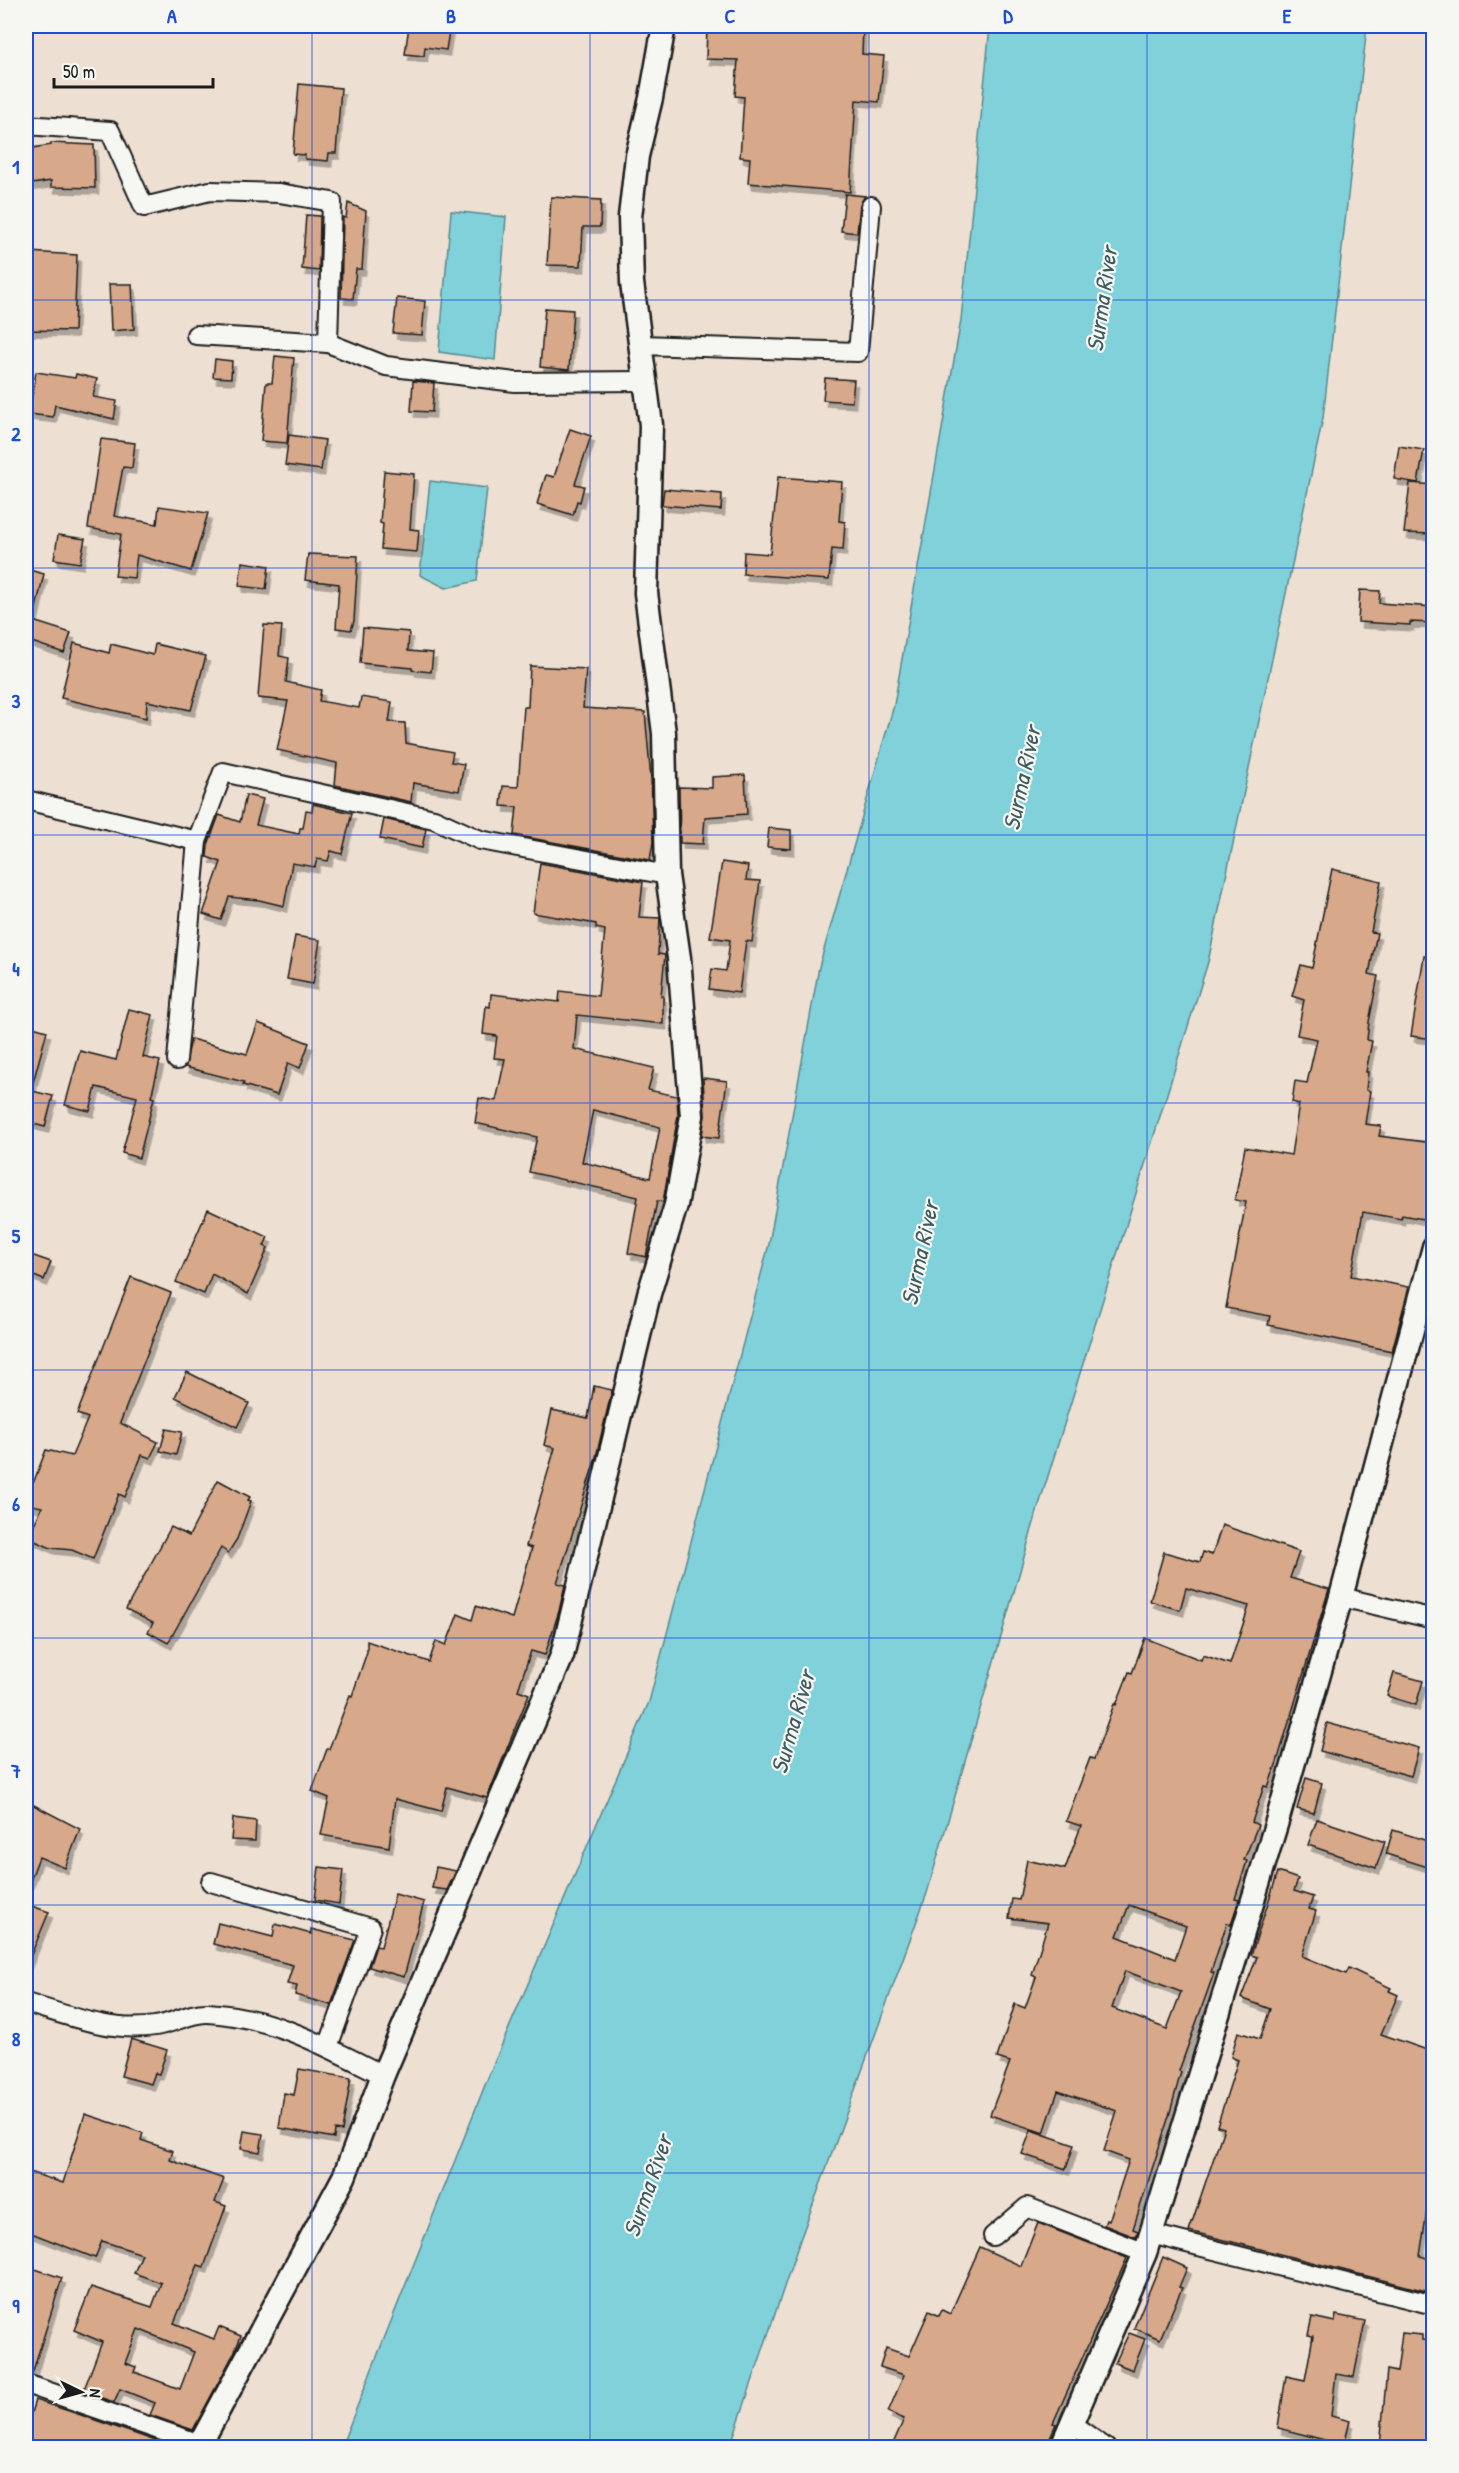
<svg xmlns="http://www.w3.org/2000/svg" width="1459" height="2473" viewBox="0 0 1459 2473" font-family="'Patrick Hand',sans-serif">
<defs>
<filter id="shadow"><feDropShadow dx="3.5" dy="6" stdDeviation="0" flood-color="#0004"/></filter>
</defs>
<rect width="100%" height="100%" fill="#eddfd2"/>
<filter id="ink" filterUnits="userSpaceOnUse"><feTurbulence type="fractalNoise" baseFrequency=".0167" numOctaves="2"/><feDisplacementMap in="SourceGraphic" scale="12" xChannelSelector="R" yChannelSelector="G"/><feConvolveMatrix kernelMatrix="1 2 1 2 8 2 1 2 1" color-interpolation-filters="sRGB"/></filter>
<g filter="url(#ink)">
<g fill="#81d1db" stroke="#59898f" stroke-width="1.5">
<path d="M990 26H1367L1323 418 1208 962 1039 1505 927 1893 800 2240 730 2447H341L491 2070 649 1702 769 1244 819 967 894 705 961 320Z"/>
<path d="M451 211 506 217 495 360 439 352Z"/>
<path d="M430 481 487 488 477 581 446 588 420 575Z"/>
</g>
<g fill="#d7a889" stroke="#1c1c1c" stroke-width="1.5" fill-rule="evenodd" filter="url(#shadow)">
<path d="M409 26H450L446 50 425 47 424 56 405 54Z"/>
<path d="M707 26H809L863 28 862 54 884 56 879 102 856 100 850 192 748 183 750 158 740 157 744 97 735 96 738 60 706 59Z"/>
<path d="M299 84 341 88 336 153H329L328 161 305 159V155L293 154Z"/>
<path d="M51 143 94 145 95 188 51 187V181L26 185V149L51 145Z"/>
<path d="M845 194 865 196 860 204 857 233 841 231Z"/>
<path d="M551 197 601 200 600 227H583L581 266 547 265Z"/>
<path d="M348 203 366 211 362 269H356L353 299 341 298 343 217 346 218Z"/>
<path d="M306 215 320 216 319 271 302 269Z"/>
<path d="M29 252 77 255 74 331 26 330Z"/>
<path d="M109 284H132L134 329 111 331Z"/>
<path d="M397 298 425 301 422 335 393 333Z"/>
<path d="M545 308 573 310 569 370 540 367Z"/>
<path d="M275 356 294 358 287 443 261 441 266 383H272Z"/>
<path d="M215 359 232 361 231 378 213 377Z"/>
<path d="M36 372 75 378 76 374 97 379 93 397 117 401 114 419 55 405 53 417 29 414Z"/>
<path d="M825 378 854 380 852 402 823 400Z"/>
<path d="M413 381 434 383 432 412 411 411Z"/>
<path d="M570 429 591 436 575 484 584 486 580 502 577 501 573 515 537 504 546 475 554 477Z"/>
<path d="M289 435 325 440 321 470 285 465Z"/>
<path d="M101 439 135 443 132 468 123 467 114 516 157 524 159 506 208 513 191 571 137 555 134 578 115 576 121 534 88 528Z"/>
<path d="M1399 446 1424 450 1418 483 1394 479Z"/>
<path d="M384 471 414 474 410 529 419 530 417 552 381 549 383 524 380 523Z"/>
<path d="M778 477 842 482 839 521 845 522 843 550 832 549 829 580 743 574 744 552 770 554Z"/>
<path d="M1410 483 1434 485V534L1404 533Z"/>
<path d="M664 489 722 494 721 510 662 505Z"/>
<path d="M58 535 85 539 80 563 54 559Z"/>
<path d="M308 554 358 556 354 621 351 630 336 628 339 584 305 580Z"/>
<path d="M242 562 269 566 266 589 239 586Z"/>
<path d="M26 569 44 574 33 621 71 633 64 653 26 640Z"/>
<path d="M1360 590 1380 591 1379 603 1434 607V623L1410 622V625L1358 622Z"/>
<path d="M264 625 282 626 279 656 289 658 286 682 321 690 319 701 359 708 361 697 392 702 389 722 405 723 406 743 453 752 451 762 464 764 459 791 413 783 411 802 335 785 337 763 277 750 288 701 258 698Z"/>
<path d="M363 628 409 632 408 651 433 653 431 672 412 670V668L360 663Z"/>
<path d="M74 643 109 653 111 644 153 655 155 644 206 656 191 710 147 701 146 718 61 698Z"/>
<path d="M530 666 586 669 583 708 645 712 651 779 653 842 650 860 514 835 517 807 501 806 503 786 518 787 524 707H528Z"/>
<path d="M745 775 747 814 705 817 703 844 680 843 679 787 712 788V777Z"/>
<path d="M246 795 263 799 256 825 299 834 300 828H303L306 810 312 811 313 804 352 813 342 854 331 851 328 861 317 859 315 867 292 863 284 906 259 900 229 897 221 920 203 914 221 862 207 857 208 845 219 815 240 822Z"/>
<path d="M384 819 426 829 422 848 380 839Z"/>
<path d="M769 828 791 830V849L767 847Z"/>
<path d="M722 862 748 866 746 880 760 881 752 942 746 941 739 993 709 989 712 969 726 971 730 940 710 937Z"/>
<path d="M540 863 643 882 639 917 660 918 658 954 665 955 661 996H663V1024L577 1015 574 1049 654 1068 648 1090 677 1096 678 1115 663 1202 657 1201 646 1257 628 1253 638 1197 529 1172 537 1137 475 1123 479 1098 496 1101 505 1059 494 1058 497 1036 483 1034 486 1006 490 1007 491 994 559 1002 560 991 598 996 605 930 596 928V924L533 913ZM593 1110 660 1127 650 1178 582 1162Z"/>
<path d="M1332 869 1381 881 1371 932 1377 933 1369 974 1378 976 1369 1022 1367 1040 1372 1041 1366 1072H1368L1366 1090 1370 1091 1365 1124 1381 1126 1379 1136 1434 1143V1221L1402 1215 1401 1219 1363 1212 1351 1276 1409 1287 1392 1351 1268 1325 1270 1316 1226 1308 1246 1202 1235 1200 1245 1147 1291 1155 1299 1104 1292 1102 1295 1081 1307 1083 1317 1039 1297 1035 1304 1000 1292 996 1301 965 1312 968Z"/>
<path d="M295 936 320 940 313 984 287 979Z"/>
<path d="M1424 956 1434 957V1039L1411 1036Z"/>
<path d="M129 1009 153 1015 143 1057 160 1061 151 1097 154 1098 139 1158 122 1153 137 1097 96 1087 90 1111 65 1105 80 1051 116 1060Z"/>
<path d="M258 1023 309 1043 300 1068 288 1063 277 1095 243 1085 244 1082 185 1067 191 1039 247 1054Z"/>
<path d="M26 1025 47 1031 31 1090H28L53 1096 45 1127 26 1122Z"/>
<path d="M703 1078 727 1081 719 1138 702 1136 705 1115Z"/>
<path d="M208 1209 268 1237 264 1246 268 1248 248 1294 212 1274 204 1294 176 1282Z"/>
<path d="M31 1255 51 1262 44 1280 26 1273Z"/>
<path d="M131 1277 171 1293 120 1423 158 1442 150 1458 142 1455 125 1497 119 1494 93 1559 72 1550 51 1548 28 1538 42 1507 26 1504V1480L34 1481 46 1450 72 1456 88 1418 77 1414Z"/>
<path d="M187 1372 249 1403 237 1427 175 1397Z"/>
<path d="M594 1386 612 1390 596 1457 557 1583 565 1585 559 1611 545 1655 531 1651 518 1690 529 1694 487 1798 447 1787 441 1811 395 1799 389 1847 321 1835 329 1798 312 1791 327 1749H329L350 1695 352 1696 367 1652V1641L429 1662 436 1641 446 1645 458 1614 472 1620 476 1606 512 1618 532 1548 526 1546 555 1448 544 1445 552 1410 588 1418Z"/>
<path d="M166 1429 182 1432 176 1455 160 1451Z"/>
<path d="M218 1480 250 1497 248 1500 251 1501 237 1539 228 1553 221 1548 168 1643 148 1632 153 1623 126 1609 171 1527 189 1536Z"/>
<path d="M1222 1525 1299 1552 1290 1578 1329 1589 1277 1762 1268 1787 1264 1786 1252 1822 1258 1825 1244 1860 1247 1861 1235 1899 1239 1900 1231 1924 1227 1923 1211 1972 1214 1973 1179 2071 1181 2072 1169 2116 1133 2229 1138 2231 1135 2237 1104 2225 1106 2220 1109 2221 1129 2160 1104 2151 1117 2111 1058 2091 1044 2133 990 2115 1010 2062 997 2058 1015 2004 1025 2008 1036 1977 1032 1975 1048 1923 1009 1918 1012 1899 1019 1900 1027 1860 1065 1869 1081 1826 1066 1821 1090 1758 1094 1759 1114 1704 1116 1705 1129 1672 1132 1673 1145 1638 1201 1660 1203 1655 1230 1664 1249 1606 1186 1588 1180 1610 1150 1601 1164 1552 1200 1562 1203 1552 1212 1555ZM1129 1905 1186 1926 1175 1959 1117 1936ZM1125 1971 1181 1992 1167 2029 1112 2008Z"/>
<path d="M1394 1673 1423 1681 1416 1705 1387 1696Z"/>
<path d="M1327 1723 1419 1748 1411 1776 1320 1751Z"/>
<path d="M1306 1778 1322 1783 1314 1813 1297 1809Z"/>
<path d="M26 1801 80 1829 65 1868 39 1857 27 1889Z"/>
<path d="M233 1818 256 1821 255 1841 231 1840Z"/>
<path d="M1317 1819 1385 1842 1376 1868 1308 1845Z"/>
<path d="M1393 1830 1434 1843V1869L1386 1854Z"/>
<path d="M319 1867 343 1870 339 1904 315 1900Z"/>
<path d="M436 1867 456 1871 447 1890 432 1888Z"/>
<path d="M1278 1872 1298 1879 1294 1891 1313 1897 1309 1909 1316 1911 1302 1956 1346 1974 1349 1968 1391 1988 1389 1991 1398 1995 1381 2034 1430 2051 1428 2057 1434 2059V2206L1428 2204 1420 2256 1434 2260V2293L1189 2231 1224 2128 1217 2126 1238 2060 1231 2057 1238 2032 1260 2039 1270 2009 1241 1998 1257 1957 1251 1955Z"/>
<path d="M395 1894 424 1902 404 1977 369 1967 376 1946 381 1947Z"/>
<path d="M26 1904 49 1912 26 1967Z"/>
<path d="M218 1923 273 1937 275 1924 311 1934V1929L355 1940 331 2005 295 1995 297 1986 287 1984 293 1965 213 1944Z"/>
<path d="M131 2039 167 2050 159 2074 155 2073 151 2084 121 2076Z"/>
<path d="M299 2069 351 2078 342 2131 335 2130 334 2138 279 2128 284 2093 294 2095Z"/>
<path d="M85 2114 143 2133 141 2140 173 2151 170 2160 224 2179 215 2202 226 2206 204 2267 198 2265 174 2323 214 2339 219 2327 241 2336 234 2353 193 2430 150 2415 155 2403 120 2389 114 2402 83 2392 102 2342 74 2330 91 2287 152 2307 161 2283 134 2273 142 2254 102 2241 95 2258 26 2231V2171L63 2183ZM138 2329 194 2352 180 2389 134 2372 136 2367 125 2363Z"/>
<path d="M1031 2130 1074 2145 1066 2169 1022 2154Z"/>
<path d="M244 2131 263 2134 260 2152 241 2149Z"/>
<path d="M1038 2223 1127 2258 1053 2423 1056 2424 1045 2448H891L904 2419 888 2412 904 2375 880 2367 886 2348 909 2356 929 2311 939 2316 942 2310 950 2314 980 2247 1021 2266Z"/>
<path d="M1163 2257 1187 2268 1179 2287 1182 2288 1160 2339 1134 2328Z"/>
<path d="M26 2266 62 2278 32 2374 26 2373Z"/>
<path d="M1336 2315 1365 2321 1354 2377 1336 2374 1331 2416 1350 2421 1344 2445 1278 2428 1286 2376 1305 2380 1313 2336 1308 2335 1312 2317 1335 2322Z"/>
<path d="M1129 2333 1145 2339 1133 2370 1115 2363Z"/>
<path d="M1402 2333 1422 2335V2340L1434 2341V2448L1380 2446 1387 2370 1397 2372Z"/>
<path d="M35 2400 75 2413 176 2448H26V2429Z"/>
</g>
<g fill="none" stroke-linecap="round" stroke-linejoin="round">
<defs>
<g id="minor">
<path d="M26 125 110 131 144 207 210 191 279 193 332 202 328 343 386 366 515 382 645 381"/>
<path d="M196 335 328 343"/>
<path d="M641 345 858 352 871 206"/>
<path d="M26 800 197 841"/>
<path d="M177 1060 197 841 223 772 434 819 480 840 667 875"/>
<path d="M1341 1597 1434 1619"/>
<path d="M211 1882 371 1928 328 2047"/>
<path d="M26 2003C67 2015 111 2033 155 2026 172 2024 191 2012 208 2013 274 2017 325 2046 383 2075"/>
<path d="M1151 2234 1434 2305"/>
<path d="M993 2236 1027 2207 1145 2253"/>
<path d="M26 2384 200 2444"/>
<path d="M1072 2424 1106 2448"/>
</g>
<g id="tertiary">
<path d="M198 2448 344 2177 383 2075 562 1656 649 1294 676 1205 692 1116 679 958 667 875 664 733 646 593 651 425 632 283 630 217 637 156 651 98 664 26"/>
<path d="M1061 2448 1145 2253 1151 2234 1278 1818 1341 1597 1434 1247"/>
</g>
</defs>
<use href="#minor" stroke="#1c1c1c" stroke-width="22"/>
<use href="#tertiary" stroke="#1c1c1c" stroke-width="27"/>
<use href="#minor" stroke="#f6f6f2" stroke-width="18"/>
<use href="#tertiary" stroke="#f6f6f2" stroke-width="22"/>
</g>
</g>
<path fill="none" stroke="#1d4ed8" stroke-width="1.5" stroke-opacity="0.55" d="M312 26V2448M590 26V2448M869 26V2448M1147 26V2448M26 300H1434M26 568H1434M26 835H1434M26 1103H1434M26 1370H1434M26 1638H1434M26 1905H1434M26 2173H1434"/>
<g text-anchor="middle" stroke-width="4.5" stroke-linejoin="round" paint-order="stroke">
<g font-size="24" font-style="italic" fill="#3f5b5f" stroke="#f6f6f2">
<text transform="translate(1102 299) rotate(-82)" y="8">Surma River</text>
<text transform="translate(1022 778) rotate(-78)" y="8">Surma River</text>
<text transform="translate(920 1253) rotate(-78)" y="8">Surma River</text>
<text transform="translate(793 1722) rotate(-74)" y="8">Surma River</text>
<text transform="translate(648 2186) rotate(-71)" y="8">Surma River</text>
</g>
</g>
<rect width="1459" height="2473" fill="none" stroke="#f6f6f2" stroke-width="66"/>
<g transform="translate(81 2392) rotate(95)" stroke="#f6f6f2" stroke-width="4.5" paint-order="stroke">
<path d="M0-4.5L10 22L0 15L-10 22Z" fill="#1c1c1c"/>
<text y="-9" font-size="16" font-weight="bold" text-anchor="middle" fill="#1c1c1c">N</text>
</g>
<path d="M54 78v9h159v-9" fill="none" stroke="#1c1c1c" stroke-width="3"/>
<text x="63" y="78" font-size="18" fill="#1c1c1c" stroke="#f6f6f2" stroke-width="4.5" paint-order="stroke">50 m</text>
<rect x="33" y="33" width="1393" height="2407" fill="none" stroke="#1d4ed8" stroke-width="2"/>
<g font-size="20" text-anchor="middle" font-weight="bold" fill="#1d4ed8">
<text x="172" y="23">A</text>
<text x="451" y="23">B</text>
<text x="730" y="23">C</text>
<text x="1008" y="23">D</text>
<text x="1287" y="23">E</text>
<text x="16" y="174">1</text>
<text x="16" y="441">2</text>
<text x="16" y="708">3</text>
<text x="16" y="976">4</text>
<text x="16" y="1243">5</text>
<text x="16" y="1511">6</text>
<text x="16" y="1778">7</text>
<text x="16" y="2046">8</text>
<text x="16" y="2313">9</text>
</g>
</svg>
